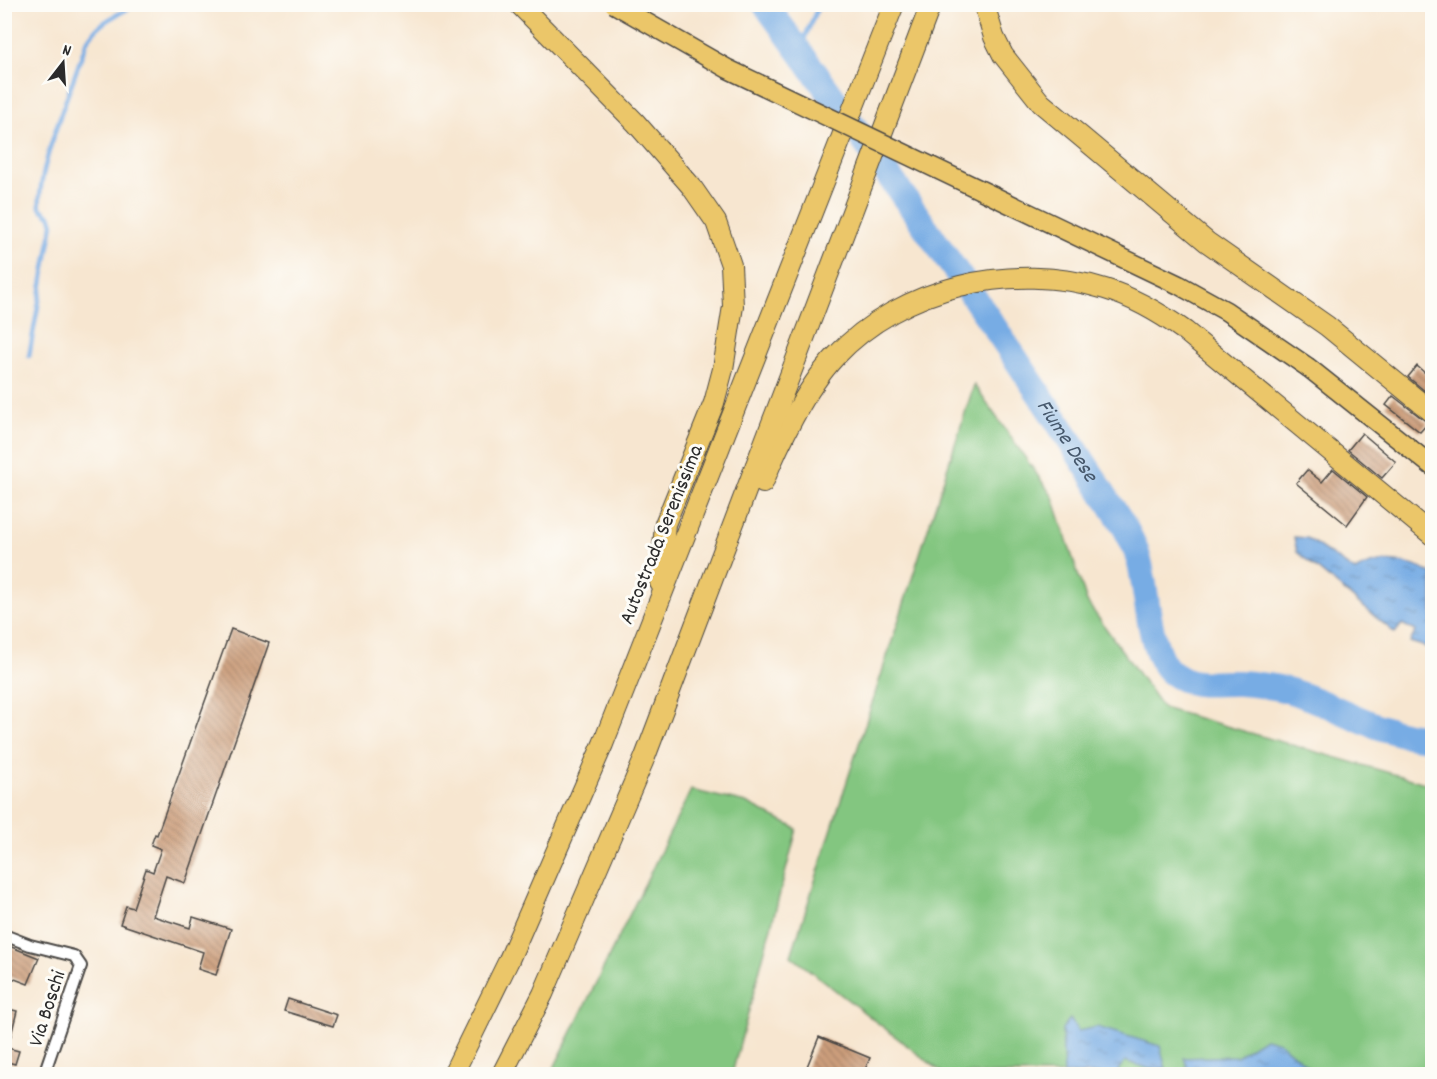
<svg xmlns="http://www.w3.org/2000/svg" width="1437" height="1079" viewBox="0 0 1437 1079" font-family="Dekko,sans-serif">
<defs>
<pattern id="water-ripples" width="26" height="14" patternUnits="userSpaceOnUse" patternTransform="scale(1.5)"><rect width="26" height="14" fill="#77ace4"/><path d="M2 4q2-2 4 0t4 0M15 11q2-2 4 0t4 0" fill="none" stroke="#628cb9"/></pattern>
<pattern id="building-back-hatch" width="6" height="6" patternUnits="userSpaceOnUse" patternTransform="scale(1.5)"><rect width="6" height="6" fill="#cc9e7c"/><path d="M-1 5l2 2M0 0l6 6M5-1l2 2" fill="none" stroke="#a68166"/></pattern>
</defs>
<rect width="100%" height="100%" fill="#fdfcf7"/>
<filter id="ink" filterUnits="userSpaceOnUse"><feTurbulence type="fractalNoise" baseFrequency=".0167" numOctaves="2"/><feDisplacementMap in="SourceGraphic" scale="12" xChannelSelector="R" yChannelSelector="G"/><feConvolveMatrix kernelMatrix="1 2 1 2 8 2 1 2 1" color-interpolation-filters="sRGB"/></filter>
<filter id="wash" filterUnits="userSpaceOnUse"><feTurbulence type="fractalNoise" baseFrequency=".008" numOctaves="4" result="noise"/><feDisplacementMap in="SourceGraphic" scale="24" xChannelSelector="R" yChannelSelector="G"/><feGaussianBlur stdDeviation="1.35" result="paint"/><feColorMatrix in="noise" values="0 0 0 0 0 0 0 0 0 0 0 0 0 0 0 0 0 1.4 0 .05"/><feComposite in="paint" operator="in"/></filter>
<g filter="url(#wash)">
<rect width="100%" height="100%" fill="#f7e6d0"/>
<g fill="#83c680" stroke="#577856" stroke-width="1.5">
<path d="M974 385 1053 497 1087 602 1163 708 1432 785V1074H944L791 956Z"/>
<path d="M691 790 746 803 797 829 732 1074H551Z"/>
</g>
<g fill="url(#water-ripples)" stroke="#516c88" stroke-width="1.5">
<path d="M1294 537 1307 538 1355 571C1379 556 1408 560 1432 574V649L1410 642 1416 631 1402 624 1395 633 1297 552Z"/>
<path d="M1070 1019 1078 1031 1097 1027 1160 1046 1166 1069H1150L1125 1061 1118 1070 1121 1074H1064L1062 1029Z"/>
<path d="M1265 1038 1279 1042 1317 1074H1190L1184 1058 1237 1056Z"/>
</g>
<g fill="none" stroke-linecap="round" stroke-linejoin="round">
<g stroke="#77ace4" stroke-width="4.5">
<path d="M799 51 817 9"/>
<path d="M29 356 53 224 51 217 40 208C36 171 73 83 86 43 97 22 117 15 138 4"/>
</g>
<path stroke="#77ace4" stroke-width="26" id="s1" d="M765 4C886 170 1005 336 1114 510 1124 525 1133 540 1138 557 1148 586 1147 654 1172 673 1194 689 1215 682 1239 683 1255 684 1271 686 1287 690 1337 704 1378 736 1432 738"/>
</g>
<g id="blocks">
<g fill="url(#building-back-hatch)">
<path d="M1417 366 1432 379V397L1408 377Z"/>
<path d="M1393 396 1428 423 1420 432 1386 405Z"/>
<path d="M1362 433 1396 462 1382 478 1348 450Z"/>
<path d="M1333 469 1367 497 1347 525 1296 483 1307 470 1322 482Z"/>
<path d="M231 629 269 643 185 883 166 876 153 916 190 928 193 917 231 929 216 975 198 969 203 952 120 924 126 906 133 908 146 869 153 872 161 849 151 845 155 834 157 835Z"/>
<path d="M4 944 39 958 28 984 4 975Z"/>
<path d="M288 999 337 1015 333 1026 284 1011Z"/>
<path d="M4 1008 17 1011 9 1043 4 1042Z"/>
<path d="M819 1037 870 1058 863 1074H804Z"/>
<path d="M4 1047 19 1051 15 1064 4 1061Z"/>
</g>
</g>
</g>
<g filter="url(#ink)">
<use href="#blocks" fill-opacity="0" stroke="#4a4744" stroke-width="1.5"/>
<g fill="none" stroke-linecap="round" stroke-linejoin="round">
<defs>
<path id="minor" d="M4 935 30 945 74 956 81 966 44 1074"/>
<path id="primary" d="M1309 368 1432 466"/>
<g id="motorway">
<path d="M519 4 636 123 691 186 716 222 731 265 733 306 723 369 714 403 665 524 660 583"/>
<path d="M984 4 994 37 1003 55 1041 103 1207 242 1327 326 1432 412"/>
<path d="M763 483C779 443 805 389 835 357 901 286 1013 261 1105 289 1135 298 1160 313 1185 331L1432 535"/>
<path d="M453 1074 508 962 603 744 894 4"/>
<path d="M502 1074 543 994 645 757 931 4"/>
</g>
</defs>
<use href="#minor" stroke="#4a4744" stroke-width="14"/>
<use href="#primary" stroke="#4a4744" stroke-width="21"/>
<use href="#motorway" stroke="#4a4744" stroke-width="22"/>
<use href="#minor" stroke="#fff" stroke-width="10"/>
<use href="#primary" stroke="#ebc669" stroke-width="18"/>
<use href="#motorway" stroke="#ebc669" stroke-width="20"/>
<defs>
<path id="primary-bridge" d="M614 4 728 69 1179 285 1226 311 1309 368"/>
</defs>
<use href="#primary-bridge" stroke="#4a4744" stroke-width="21" stroke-linecap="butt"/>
<use href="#primary-bridge" stroke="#ebc669" stroke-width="18"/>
</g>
</g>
<g text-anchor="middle" stroke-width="6" stroke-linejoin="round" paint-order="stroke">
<g font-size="21" fill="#2b2b2b" stroke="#fdfcf7">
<text transform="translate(660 534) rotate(-68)" y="7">Autostrada Serenissima</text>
<text transform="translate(46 1008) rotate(-72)" y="7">Via Boschi</text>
</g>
<g font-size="22" font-style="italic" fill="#46586c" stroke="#fdfcf7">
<text dy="8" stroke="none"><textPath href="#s1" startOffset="531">Fiume Dese</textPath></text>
</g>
</g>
<rect width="1437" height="1079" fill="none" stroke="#fdfcf7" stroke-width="24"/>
<g transform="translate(63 63) rotate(17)" stroke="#fdfcf7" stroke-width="4.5" paint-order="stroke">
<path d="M0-4.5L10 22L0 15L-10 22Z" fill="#2b2b2b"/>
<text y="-9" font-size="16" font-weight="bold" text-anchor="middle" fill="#2b2b2b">N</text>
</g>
</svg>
